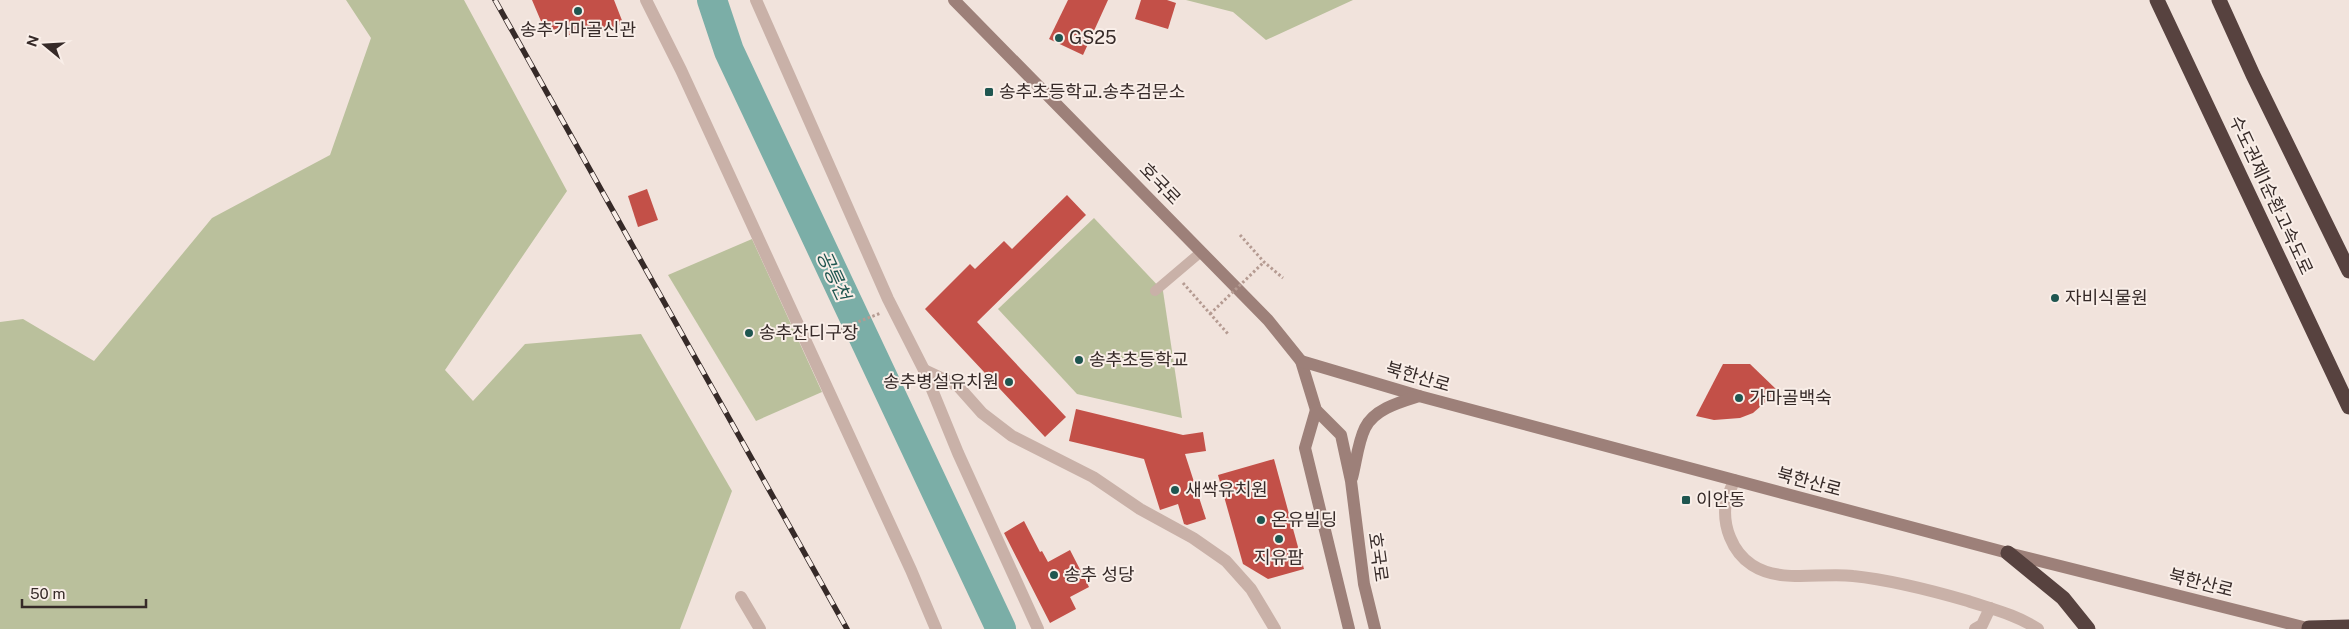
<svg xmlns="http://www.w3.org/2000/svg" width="2349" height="629" viewBox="0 0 2349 629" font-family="'Public Sans','Noto Sans KR',sans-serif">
<rect width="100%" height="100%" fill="#f1e3dc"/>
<g fill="#bac09c">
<path d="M346 0H464L567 191 445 370 473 401 525 344 641 334 732 491 680 629H0V322L23 319 94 361 212 218 330 155 371 38Z"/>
<path d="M1186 0H1353L1266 40 1233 12Z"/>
<path d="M1094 218 1163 291 1182 418 1077 394 998 309Z"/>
<path d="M752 239 822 392 756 421 668 275Z"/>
</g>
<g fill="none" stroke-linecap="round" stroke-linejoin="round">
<path stroke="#7baea7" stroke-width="30" d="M712 0 729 51 1001 629"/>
</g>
<g fill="#c35048">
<path d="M532 0H614L623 23 603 32 599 23 567 36 563 26 546 33Z"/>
<path d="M1068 0H1108L1083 55 1049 39Z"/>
<path d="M1141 0H1167L1176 3 1168 29 1135 19Z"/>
<path d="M647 189 658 220 638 227 628 196Z"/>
<path d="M1067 195 1086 215 977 322 1066 417 1045 437 925 309 970 264 975 269 1004 241 1012 249Z"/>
<path d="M1723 364H1750L1778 391 1753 413 1740 418 1714 420 1696 416Z"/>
<path d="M1076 409 1183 435 1203 432 1206 451 1185 454 1206 519 1187 525 1184 524 1178 504 1160 510 1144 459 1069 441Z"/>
<path d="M1274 459 1304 569 1268 579 1243 564 1218 475Z"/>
<path d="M1024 521 1040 552 1042 551 1048 562 1070 550 1089 587 1070 597 1076 609 1050 623 1004 533Z"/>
</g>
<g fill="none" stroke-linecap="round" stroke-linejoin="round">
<g stroke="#b59b92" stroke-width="3" stroke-dasharray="2.5 2.5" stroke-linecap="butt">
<path d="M1240 235 1264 262 1283 278"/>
<path d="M1183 283 1228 334"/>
<path d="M821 336 881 313"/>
</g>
<path stroke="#c9b1a8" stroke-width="10" d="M1155 291 1201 252"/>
<g stroke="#c9b1a8" stroke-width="12">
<path d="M646 0 681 70 911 570 936 629"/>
<path d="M756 0 888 299 924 370 958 453 1038 629"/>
<path d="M924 370 958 386 982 413 1012 436 1093 477 1140 509 1193 538 1226 561 1251 589 1275 629"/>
<path d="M1734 480C1732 487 1728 494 1726 502 1722 525 1732 552 1752 565 1781 584 1821 572 1853 576 1892 580 1930 590 1968 601 1992 609 2017 615 2038 629"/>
<path d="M741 597 760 629"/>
<path d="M1975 629 1982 625 1990 608"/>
</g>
<g stroke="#9d8079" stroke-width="12">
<path d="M954 0 1268 320 1301 361 1316 410 1341 435 1351 481 1364 584 1375 629"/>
<path d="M1301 361 1419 396 2008 553 2311 629"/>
<path d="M1316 410 1305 448 1349 629"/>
<path d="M1352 478C1356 463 1358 442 1365 428 1374 409 1400 402 1419 396"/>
</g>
<g stroke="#57423f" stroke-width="15">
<path d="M2157 0 2349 407"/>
<path d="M2219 0 2253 75 2349 271"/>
<path d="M2008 553 2063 598 2088 629"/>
<path d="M2309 628 2349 627"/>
</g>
<defs>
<path id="rail" d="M495 0 847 629"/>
</defs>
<use href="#rail" stroke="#362a28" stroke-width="5.5"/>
<use href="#rail" stroke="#f9eee8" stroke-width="4" stroke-dasharray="11" stroke-linecap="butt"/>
<path stroke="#b59b92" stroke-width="3" stroke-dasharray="2.5 2.5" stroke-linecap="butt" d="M1210 314 1264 262"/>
</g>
<g fill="#1f5650" stroke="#f9eee8" stroke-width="2">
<circle cx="578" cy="11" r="5"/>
<circle cx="1059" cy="38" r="5"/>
<rect x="984" y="87" width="10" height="10" rx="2.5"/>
<circle cx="2055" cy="298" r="5"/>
<circle cx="749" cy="333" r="5"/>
<circle cx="1079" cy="360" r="5"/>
<circle cx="1009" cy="382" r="5"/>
<circle cx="1739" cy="398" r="5"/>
<circle cx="1175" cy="490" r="5"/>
<rect x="1681" y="495" width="10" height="10" rx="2.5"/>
<circle cx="1261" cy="520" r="5"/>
<circle cx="1279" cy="539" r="5"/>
<circle cx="1054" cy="575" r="5"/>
</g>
<g text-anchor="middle" stroke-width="4" stroke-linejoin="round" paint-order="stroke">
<g font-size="18" fill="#362a28" stroke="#f9eee8" text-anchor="start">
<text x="578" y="36" text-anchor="middle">송추가마골신관</text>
<text x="1069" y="44">GS25</text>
<text x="999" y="98">송추초등학교.송추검문소</text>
<text x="2065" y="304">자비식물원</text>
<text x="759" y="339">송추잔디구장</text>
<text x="1089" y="366">송추초등학교</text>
<text x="999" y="388" text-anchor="end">송추병설유치원</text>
<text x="1749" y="404">가마골백숙</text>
<text x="1185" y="496">새싹유치원</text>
<text x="1696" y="506">이안동</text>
<text x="1271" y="526">온유빌딩</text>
<text x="1279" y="564" text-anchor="middle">지유팜</text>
<text x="1064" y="581">송추 성당</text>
</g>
<g font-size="18" fill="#362a28" stroke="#f9eee8">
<text transform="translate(1160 184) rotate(46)" y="6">호국로</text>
<text transform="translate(2271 195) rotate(65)" y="6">수도권제1순환고속도로</text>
<text transform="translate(1418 377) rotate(16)" y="6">북한산로</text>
<text transform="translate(1809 482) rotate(15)" y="6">북한산로</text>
<text transform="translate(1378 557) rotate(82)" y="6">호국로</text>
<text transform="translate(2201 583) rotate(14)" y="6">북한산로</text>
</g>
<g font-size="19" font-style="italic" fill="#1f5650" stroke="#f9eee8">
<text transform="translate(834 275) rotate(65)" y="7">공릉천</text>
</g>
</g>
<g transform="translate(45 45) rotate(288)" stroke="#f9eee8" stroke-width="4" paint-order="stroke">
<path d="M0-4L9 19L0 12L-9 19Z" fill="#362a28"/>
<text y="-8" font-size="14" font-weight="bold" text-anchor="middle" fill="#362a28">N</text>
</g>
<path d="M22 599v8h124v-8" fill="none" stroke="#362a28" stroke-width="2.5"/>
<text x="30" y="599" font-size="15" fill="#362a28" stroke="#f9eee8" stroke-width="4" paint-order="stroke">50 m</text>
</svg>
